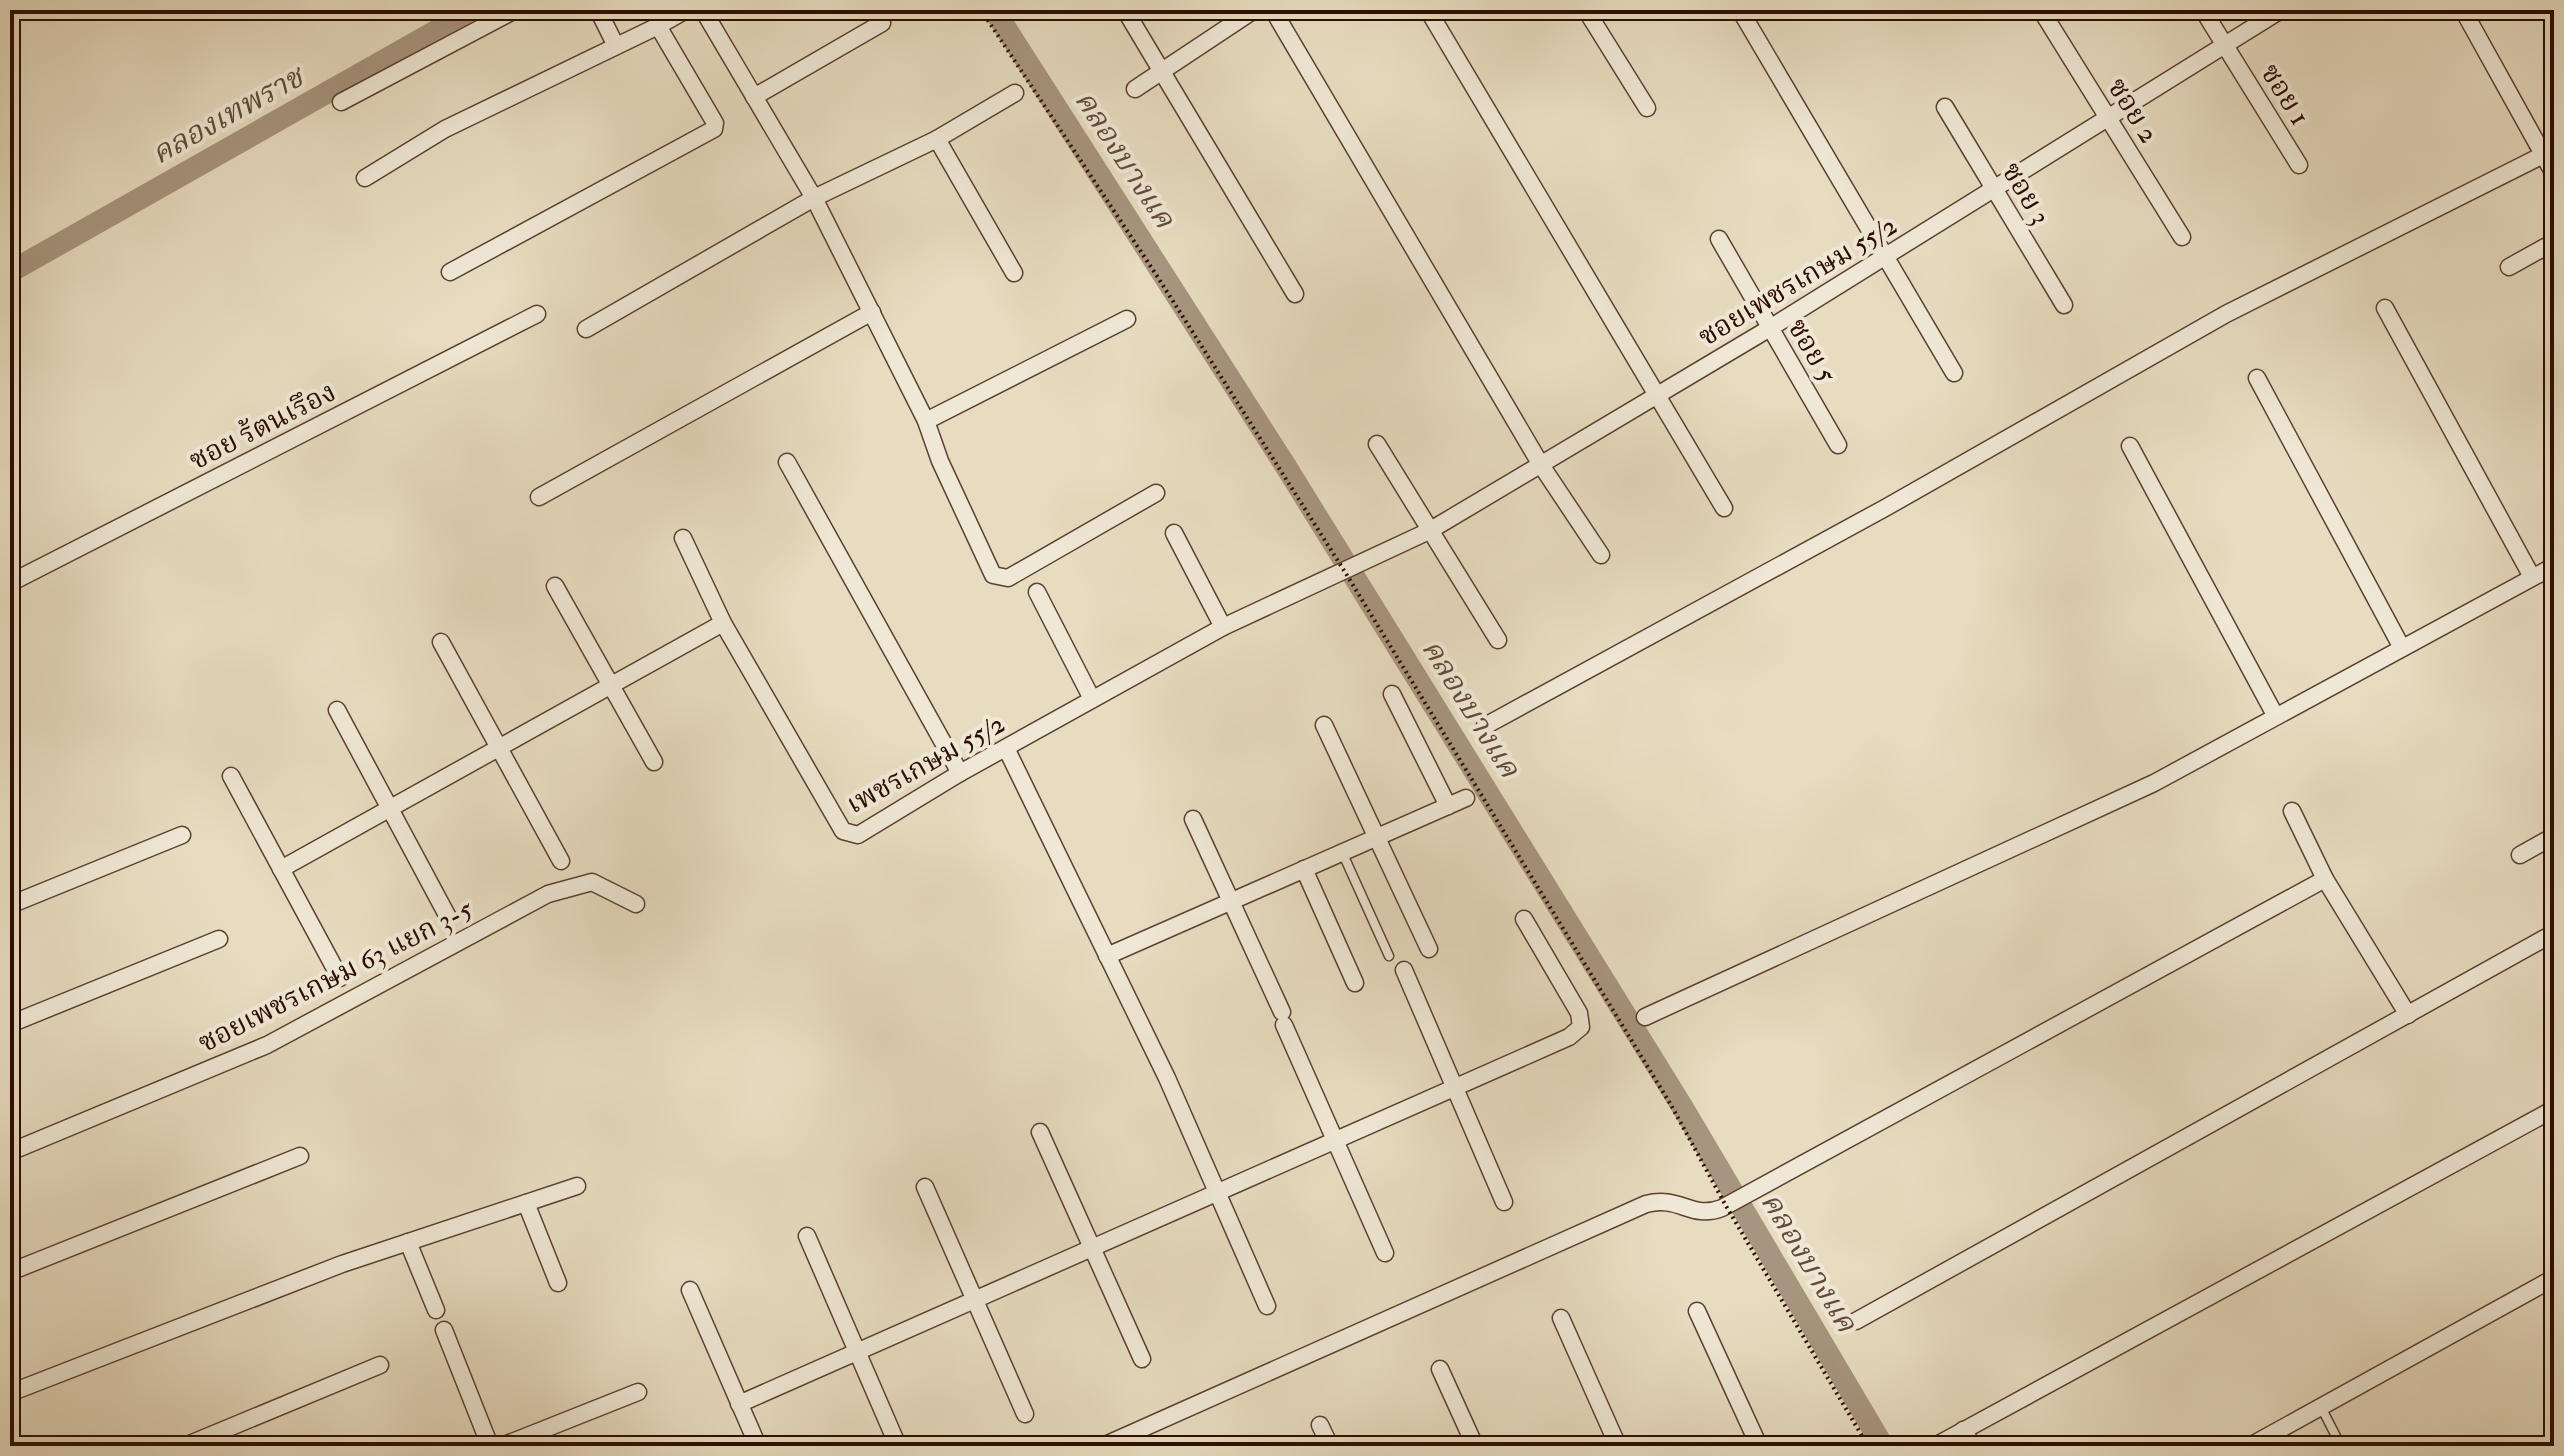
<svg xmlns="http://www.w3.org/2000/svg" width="2564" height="1456" viewBox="0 0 2564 1456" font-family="'IM FELL Double Pica','Noto Serif Thai',serif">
<rect width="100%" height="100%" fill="#e7dcc0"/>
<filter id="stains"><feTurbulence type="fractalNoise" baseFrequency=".0025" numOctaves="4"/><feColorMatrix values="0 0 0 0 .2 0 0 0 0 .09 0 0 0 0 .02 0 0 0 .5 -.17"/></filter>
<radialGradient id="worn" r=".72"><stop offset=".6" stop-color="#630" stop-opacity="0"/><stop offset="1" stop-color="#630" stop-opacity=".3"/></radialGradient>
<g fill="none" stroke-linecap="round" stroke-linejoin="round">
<g stroke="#a7957f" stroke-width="22">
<path d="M994 10 1285 465 1683 1108 1883 1446"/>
<path d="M10 272 473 10"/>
</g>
<defs>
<g id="service">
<path d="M1342 852 1389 956"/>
<path d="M2321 1407 2341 1446"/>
</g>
<g id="minor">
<path d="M598 10 615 44"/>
<path d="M703 10 814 198 926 421 940 461 993 575 1008 578 1156 493"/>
<path d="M1125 10 1295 294"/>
<path d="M1273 10 1541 465 1601 555"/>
<path d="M1428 10 1724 508"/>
<path d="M1586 10 1647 108"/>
<path d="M1740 10 1954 373"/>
<path d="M2041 10 2182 237"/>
<path d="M2203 10 2299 165"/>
<path d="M2463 10 2554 174"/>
<path d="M658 26 686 10"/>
<path d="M1135 89 1254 10"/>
<path d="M754 97 882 23"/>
<path d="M341 102 515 10"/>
<path d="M1945 107 2064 305"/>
<path d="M937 139 1014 273"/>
<path d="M365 178 445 129 658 26 715 123 714 129 450 272"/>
<path d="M1719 239 1838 445"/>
<path d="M2509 267 2554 242"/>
<path d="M2385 308 2532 577"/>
<path d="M586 329 814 198 937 139 1015 93"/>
<path d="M2257 378 2402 648"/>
<path d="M926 421 1127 319"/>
<path d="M1377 444 1498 640"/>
<path d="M2130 446 2275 715"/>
<path d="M787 462 960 773"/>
<path d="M539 497 872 312"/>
<path d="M1174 533 1223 627"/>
<path d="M683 538 723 623 843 831 858 835 960 773 1223 627 1429 531 1770 328 2281 10"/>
<path d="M10 583 537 314"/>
<path d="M555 586 654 762"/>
<path d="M1037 592 1092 699"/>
<path d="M441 642 561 861"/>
<path d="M1392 694 1448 806"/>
<path d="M337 710 448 917"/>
<path d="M1324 725 1429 949"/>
<path d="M1485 726 1885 508 2226 314 2543 155"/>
<path d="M1006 748 1167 1078 1267 1306"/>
<path d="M231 776 340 978"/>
<path d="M2292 811 2325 879"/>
<path d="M1193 819 1282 1012"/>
<path d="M2520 855 2554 836"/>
<path d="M281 869 723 623"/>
<path d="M1304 869 1355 983"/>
<path d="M10 905 182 835"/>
<path d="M1107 956 1466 798"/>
<path d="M1404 970 1504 1202"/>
<path d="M1645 1017 2154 783 2554 566"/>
<path d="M10 1024 219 939"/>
<path d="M1284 1025 1385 1253"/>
<path d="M1040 1132 1142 1359"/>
<path d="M10 1152 267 1045 548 894 592 882 636 904"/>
<path d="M925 1187 1025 1414"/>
<path d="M526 1203 558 1283"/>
<path d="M807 1236 898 1446"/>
<path d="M408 1242 436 1310"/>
<path d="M10 1272 300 1156"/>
<path d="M690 1290 758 1446"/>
<path d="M1697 1311 1759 1446"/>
<path d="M1561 1318 1618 1446"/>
<path d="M1856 1321 2554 933"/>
<path d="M444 1330 490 1446"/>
<path d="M1440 1369 1475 1446"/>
<path d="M10 1393 342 1264 577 1186"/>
<path d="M739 1404 1569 1037 1581 1027 1579 1013 1524 919"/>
<path d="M1320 1425 1330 1446"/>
<path d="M1963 1430 1973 1446"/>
<path d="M185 1446 380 1365"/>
<path d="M502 1446 638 1392"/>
<path d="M1103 1446 1646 1204C1680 1195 1691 1220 1722 1208L2325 879 2408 1015"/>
<path d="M1935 1446 2554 1109"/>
<path d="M2250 1446 2554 1278"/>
</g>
</defs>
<use href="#service" stroke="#5b4030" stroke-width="11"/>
<use href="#minor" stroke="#5b4030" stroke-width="19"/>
<use href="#service" stroke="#efe8d6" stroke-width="8"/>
<use href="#minor" stroke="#efe8d6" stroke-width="16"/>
<path stroke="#2c0c00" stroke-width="4" stroke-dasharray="2 4" stroke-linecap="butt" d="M981 10 1157 276 1345 572 1671 1105 1726 1206 1868 1446"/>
</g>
<g text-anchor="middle" stroke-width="8" stroke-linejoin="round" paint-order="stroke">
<g font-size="28" fill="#2c0c00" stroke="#efe8d6">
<text transform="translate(2286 94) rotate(58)" y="10">ซอย 1</text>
<text transform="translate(2134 110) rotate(58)" y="10">ซอย 2</text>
<text transform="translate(2027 193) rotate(59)" y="10">ซอย 3</text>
<text transform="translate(1797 280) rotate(-31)" y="10">ซอยเพชรเกษม 55/2</text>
<text transform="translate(1813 350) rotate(60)" y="10">ซอย 5</text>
<text transform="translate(262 425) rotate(-27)" y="10">ซอย ร้ตนเรึอง</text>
<text transform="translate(925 763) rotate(-29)" y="10">เพชรเกษม 55/2</text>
<text transform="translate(335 975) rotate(-27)" y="10">ซอยเพชรเกษม 63 แยก 3-5</text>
</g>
<g font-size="30" font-style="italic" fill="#634a39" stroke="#efe8d6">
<text transform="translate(227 115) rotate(-29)" y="10">คลองเทพราช</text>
<text transform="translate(1125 159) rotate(57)" y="10">คลองบางแค</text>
<text transform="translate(1471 708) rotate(58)" y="10">คลองบางแค</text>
<text transform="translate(1809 1262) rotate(59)" y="10">คลองบางแค</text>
</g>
</g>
<rect width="2564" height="1456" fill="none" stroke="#e7dcc0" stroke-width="40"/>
<rect x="12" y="12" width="2540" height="1432" fill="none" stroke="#2c0c00" stroke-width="4"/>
<rect x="20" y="20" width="2524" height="1416" fill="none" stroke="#2c0c00" stroke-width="2"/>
<rect width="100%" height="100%" filter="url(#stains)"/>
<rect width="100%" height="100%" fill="url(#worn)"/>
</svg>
